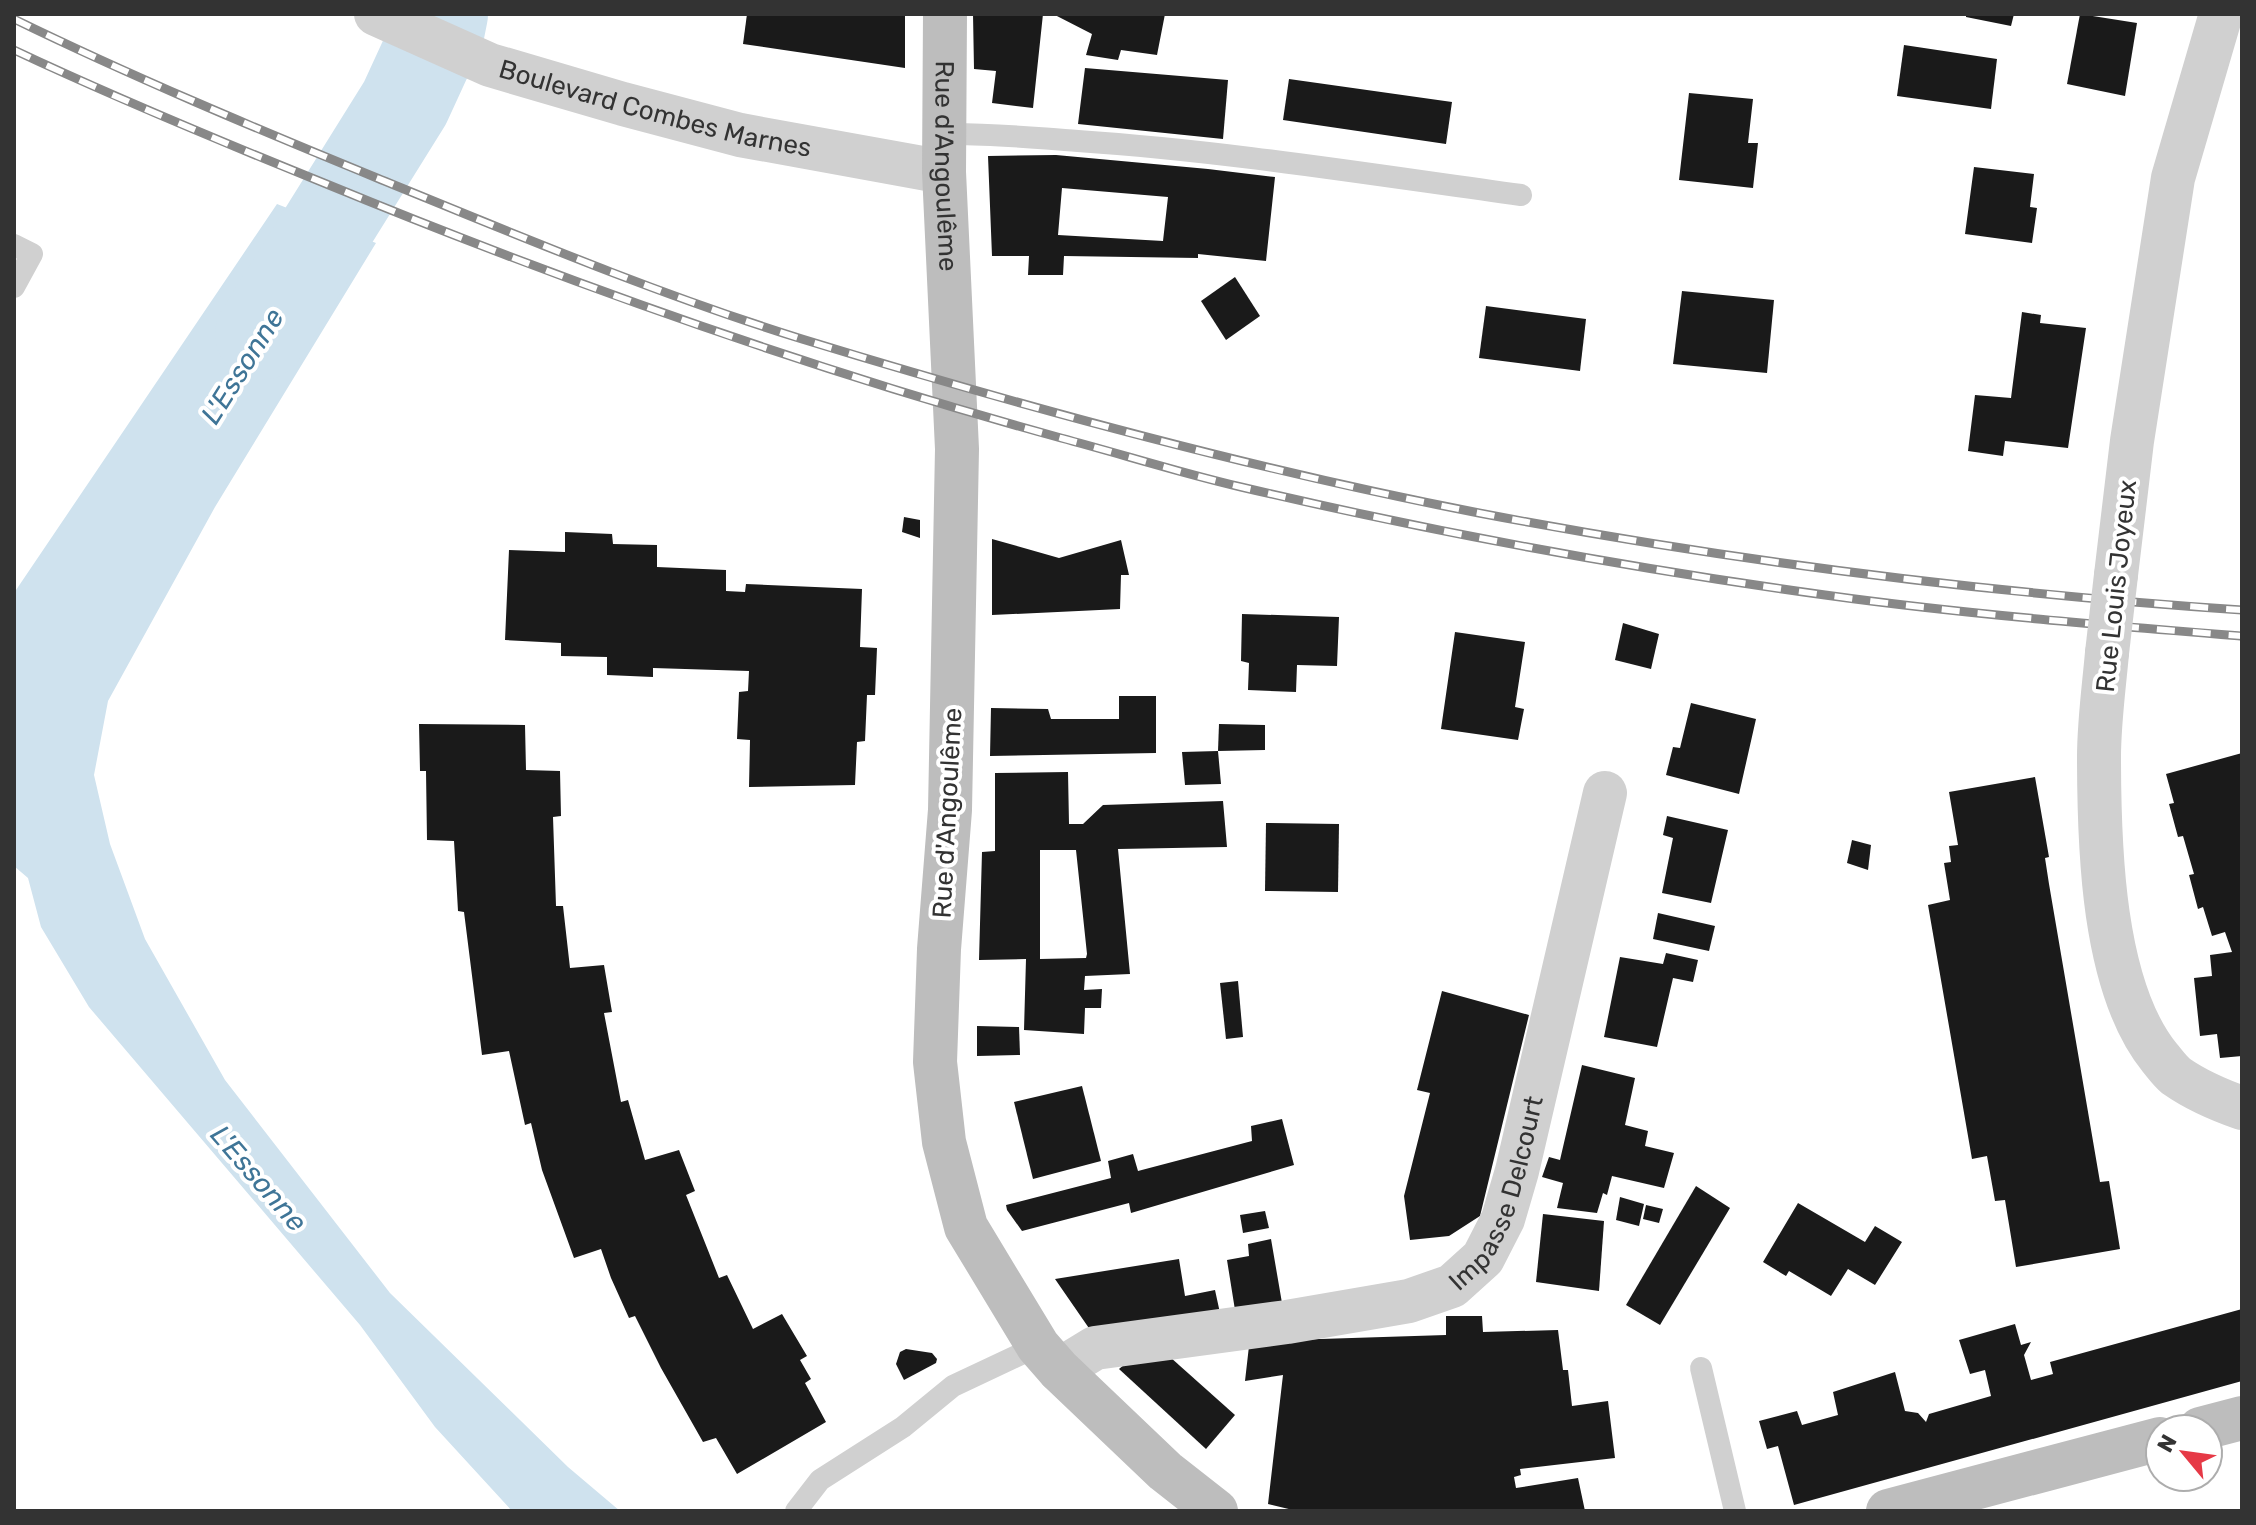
<svg xmlns="http://www.w3.org/2000/svg" width="2256" height="1525" viewBox="0 0 2256 1525" font-family="Rubik,sans-serif">
<rect width="100%" height="100%" fill="#fff"/>
<path fill="#cfe2ee" d="M277 204 376 243 215 507 108 701 94 775 110 844 145 939 225 1080 390 1293 568 1467 620 1511H512L435 1427 360 1325 89 1007 41 927 28 878 14 866V593Z"/>
<g fill="none" stroke-linecap="round" stroke-linejoin="round">
<path stroke="#cfe2ee" stroke-width="92" d="M261 334 405 103 439 29 442 14"/>
</g>
<g fill="#1a1a1a" fill-rule="evenodd">
<path d="M747 14H905V68L743 44Z"/>
<path d="M973 14H1043L1033 108 992 103 996 71 974 69Z"/>
<path d="M1053 14H1165L1157 55 1121 50 1118 60 1086 55 1092 34Z"/>
<path d="M1966 14H2014L2011 26 1966 17Z"/>
<path d="M2080 14 2137 23 2125 96 2067 84Z"/>
<path d="M1904 45 1997 59 1991 109 1897 96Z"/>
<path d="M1085 68 1228 80 1223 139 1078 124Z"/>
<path d="M1289 79 1452 102 1446 144 1283 120Z"/>
<path d="M1689 93 1753 99 1748 143H1758L1753 188 1679 180Z"/>
<path d="M1056 155 1208 169 1275 177 1266 261 1198 254V258L1064 256 1063 275H1028L1029 256H992L988 156ZM1062 188 1168 197 1163 241 1058 235Z"/>
<path d="M1974 167 2034 174 2030 207 2037 208 2032 243 1965 234Z"/>
<path d="M1235 277 1260 316 1226 340 1201 301Z"/>
<path d="M1682 291 1774 300 1767 373 1673 364Z"/>
<path d="M1486 306 1586 319 1580 371 1479 358Z"/>
<path d="M2022 312 2041 315 2040 323 2086 328 2068 448 2005 441 2003 456 1968 451 1975 395 2011 398Z"/>
<path d="M904 517 920 520V538L902 532Z"/>
<path d="M565 532 612 534 613 544 657 545V567L726 570V591L745 592 746 584 862 589 860 647 877 648 875 695H867L865 741 857 742 855 785 749 787 750 740 737 739 739 692 748 691 749 671 653 668V677L607 675V657L561 656V643L505 640 509 550 565 552Z"/>
<path d="M992 539 1059 558 1121 540 1129 575H1121L1120 609 992 615Z"/>
<path d="M1242 614 1339 617 1337 666 1297 665 1296 692 1248 690 1249 663 1241 661Z"/>
<path d="M1623 623 1659 634 1651 669 1615 660Z"/>
<path d="M1455 632 1525 642 1515 707 1524 709 1518 740 1441 729Z"/>
<path d="M1119 696H1156V753L990 756 991 708 1048 709 1051 719H1119Z"/>
<path d="M1691 703 1756 719 1739 794 1666 775 1673 747 1680 748Z"/>
<path d="M419 724 525 725 526 770 560 771 561 816 553 817 556 906H563L570 968 604 965 612 1012 604 1013 621 1102 628 1100 645 1160 679 1150 695 1191 686 1195 719 1278 727 1275 753 1329 782 1314 807 1356 800 1360 811 1379 805 1383 826 1422 737 1474 716 1438 703 1442 661 1368 635 1316 629 1318 611 1278 601 1249 574 1258 542 1170 531 1123 525 1125 509 1051 482 1055 464 912 458 911 454 841 427 840 426 771H420Z"/>
<path d="M1219 724 1265 725V750L1218 751Z"/>
<path d="M1218 751 1221 784 1185 785 1182 752Z"/>
<path d="M2242 753V1056L2220 1058 2217 1034 2200 1036 2194 978 2212 976 2210 955 2232 952 2225 932 2212 936 2203 907 2198 909 2189 875 2194 874 2183 836 2178 837 2169 804 2174 803 2166 774Z"/>
<path d="M1068 772 1069 824H1083L1103 805 1223 801 1227 847 1118 849 1130 974 1085 976 1084 990 1102 989 1101 1008H1085L1084 1034 1024 1030 1026 959 979 960 982 852 995 851V773ZM1040 850H1076L1087 954 1086 958 1040 959Z"/>
<path d="M2035 777 2049 857 2045 858 2049 884 2100 1182 2109 1181 2120 1249 2016 1267 2005 1200 1995 1201 1987 1156 1972 1159 1928 905 1950 900 1944 863 1951 862 1949 846 1958 845 1949 792Z"/>
<path d="M1667 816 1728 830 1711 903 1662 893 1673 838 1663 835Z"/>
<path d="M1266 823 1339 824 1338 892 1265 891Z"/>
<path d="M1852 840 1871 845 1868 870 1847 863Z"/>
<path d="M1658 913 1715 926 1709 951 1653 939Z"/>
<path d="M1666 953 1698 960 1693 982 1673 978 1657 1047 1604 1037 1620 957 1663 964Z"/>
<path d="M1238 981 1243 1037 1226 1039 1220 983Z"/>
<path d="M1442 991 1529 1015 1480 1216 1449 1236 1410 1240 1404 1196 1430 1093 1417 1090Z"/>
<path d="M977 1026 1019 1027 1020 1055 977 1056Z"/>
<path d="M1582 1065 1635 1078 1625 1125 1648 1131 1645 1146 1674 1153 1664 1188 1612 1176 1607 1195 1603 1193 1597 1213 1557 1208 1563 1183 1542 1177 1549 1157 1560 1160Z"/>
<path d="M1082 1086 1101 1161 1033 1179 1014 1102Z"/>
<path d="M1282 1119 1294 1165 1131 1213 1129 1203 1022 1231 1007 1210 1006 1205 1111 1178 1108 1161 1133 1154 1138 1171 1252 1141 1251 1126Z"/>
<path d="M1696 1186 1730 1208 1660 1325 1626 1305Z"/>
<path d="M1620 1197 1644 1204 1639 1226 1616 1220Z"/>
<path d="M1798 1203 1865 1242 1875 1226 1902 1242 1875 1285 1848 1269 1831 1296 1789 1271 1786 1276 1763 1262Z"/>
<path d="M1646 1205 1663 1209 1659 1223 1643 1219Z"/>
<path d="M1265 1211 1269 1228 1243 1233 1240 1215Z"/>
<path d="M1543 1214 1604 1221 1599 1291 1536 1282Z"/>
<path d="M1271 1239 1282 1303 1235 1310 1227 1260 1249 1256 1248 1244Z"/>
<path d="M1179 1259 1185 1296 1215 1290 1220 1313 1093 1334 1055 1279Z"/>
<path d="M2242 1309V1381L1794 1505 1778 1446 1767 1449 1759 1421 1797 1411 1802 1425 1838 1415 1833 1392 1895 1372 1905 1411 1918 1413 1926 1422 1929 1414 1991 1396 1985 1370 1970 1374 1959 1340 2015 1324 2021 1345 2031 1342 2024 1355 2031 1380 2053 1374 2050 1362Z"/>
<path d="M1446 1316H1482L1483 1332 1558 1330 1563 1370H1568L1572 1406 1608 1401 1615 1458 1520 1469 1521 1475 1514 1477 1516 1488 1578 1478 1585 1511H1297L1268 1504 1283 1375 1245 1381 1249 1346 1289 1340 1446 1335Z"/>
<path d="M906 1349 932 1353 937 1359 936 1363 904 1380 896 1364 900 1352Z"/>
<path d="M1170 1357 1235 1415 1206 1449 1119 1369 1125 1364Z"/>
</g>
<g fill="none" stroke-linecap="round" stroke-linejoin="round">
<g stroke="#d0d0d0" stroke-width="22">
<path d="M944 134C989 133 1034 138 1078 141 1226 151 1374 175 1521 195"/>
<path d="M14 245 32 254 14 287"/>
<path d="M1701 1368 1735 1511"/>
<path d="M796 1511 820 1480 903 1427 953 1386 1038 1346"/>
</g>
<g stroke="#d0d0d0" stroke-width="44">
<path id="s1" d="M376 14 490 65 623 104 740 135 944 172"/>
<path d="M2116 575 2132 441 2173 178 2221 14"/>
<path d="M2107 653C2104 687 2099 722 2099 757 2099 845 2102 987 2160 1058 2165 1064 2170 1071 2176 1076 2196 1090 2219 1100 2242 1108"/>
<path id="s2" d="M1059 1370 1095 1348 1287 1322 1409 1301 1452 1286 1483 1258 1503 1219 1517 1171 1605 793"/>
</g>
<g stroke="#bdbdbd" stroke-width="44">
<path id="s3" d="M945 14 944 172 957 449 950 810 939 949 935 1062 944 1142 966 1227 1038 1346 1059 1370 1165 1471 1216 1511"/>
<path d="M2200 1429 2242 1418"/>
<path d="M1888 1511 2160 1439"/>
</g>
<defs>
<g id="rail">
<path d="M14 19C133 77 255 128 377 178 517 235 657 294 802 339 1024 407 1251 469 1479 513 1731 561 1986 593 2242 610"/>
<path d="M14 50C116 98 220 141 324 183 565 282 810 369 1061 438 1121 454 1181 473 1241 487 1433 532 1629 568 1825 595 1963 614 2103 625 2242 636"/>
</g>
</defs>
<use href="#rail" stroke="#888" stroke-width="9"/>
<use href="#rail" stroke="#fff" stroke-width="6" stroke-dasharray="18" stroke-linecap="butt"/>
<path stroke="#d0d0d0" stroke-width="44" d="M2107 653 2116 575"/>
</g>
<g text-anchor="middle" stroke-width="8" stroke-linejoin="round" paint-order="stroke">
<g font-size="26" fill="#333" stroke="#fff">
<text dy="9" stroke="none"><textPath href="#s1" startOffset="296">Boulevard Combes Marnes</textPath></text>
<text dy="9" stroke="none"><textPath href="#s3" startOffset="152">Rue d'Angoulême</textPath></text>
<text transform="translate(2116 586) rotate(-84)" y="9">Rue Louis Joyeux</text>
<text transform="translate(947 813) rotate(-87)" y="9">Rue d'Angoulême</text>
<text dy="9" stroke="none"><textPath href="#s2" startOffset="512">Impasse Delcourt</textPath></text>
</g>
<g font-size="28" font-style="italic" fill="#3f7597" stroke="#fff">
<text transform="translate(242 366) rotate(-58)" y="10">L'Essonne</text>
<text transform="translate(259 1178) rotate(49)" y="10">L'Essonne</text>
</g>
</g>
<rect width="2256" height="1525" fill="none" stroke="#333333" stroke-width="32"/>
<g transform="translate(2184 1453) rotate(299)"><circle r="38" fill="#ffffff" stroke="#adadad" stroke-width="2"/>
<path d="M0-6L14 30L0 20L-14 30Z" fill="#e63946"/>
<text y="-12" font-size="22" font-weight="bold" text-anchor="middle" fill="#333333">N</text>
</g>
</svg>
